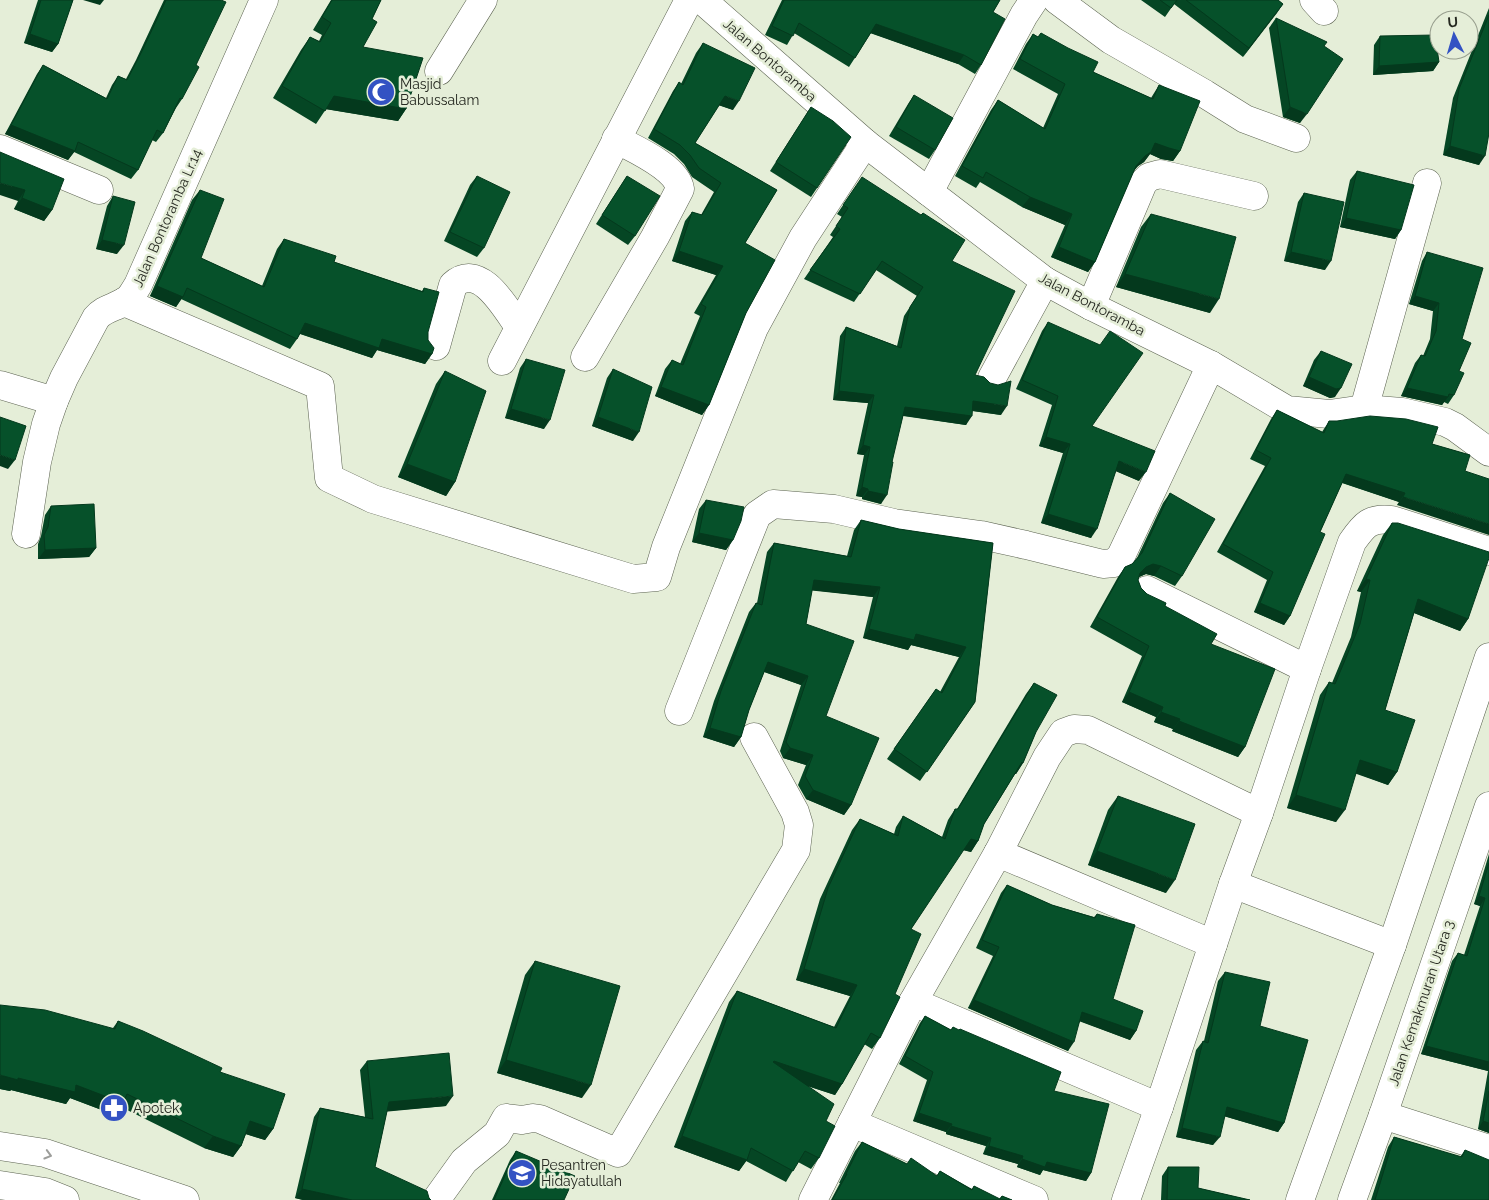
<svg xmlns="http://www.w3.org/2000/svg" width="1489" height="1200" viewBox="0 0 1489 1200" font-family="Raleway,sans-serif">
<rect width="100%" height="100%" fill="#e5eed8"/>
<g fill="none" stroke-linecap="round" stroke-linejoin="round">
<defs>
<g id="minor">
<path d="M702 0 865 143 1045 281 1091 306 1211 365 1287 410 1329 414 1364 409 1402 412 1445 422 1455 427 1489 452"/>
<path d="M1057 0 1111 40 1205 94 1245 119 1296 138"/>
<path d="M1314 0 1324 11"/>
<path d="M439 71 483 0"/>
<path d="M0 149 99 190"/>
<path d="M929 192 1024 15 1034 0"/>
<path d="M124 302 320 386 329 478 373 499 633 579 657 577 666 547 754 328 803 238 865 143"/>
<path d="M1091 306 1143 183 1149 177 1160 174 1254 196"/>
<path d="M436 346 453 285C480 260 506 309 519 327"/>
<path d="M585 357 655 237 680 189C677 167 634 149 616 139"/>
<path d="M502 361 689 0"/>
<path d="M992 378 1045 281"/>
<path d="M0 385 54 401"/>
<path d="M1364 409 1427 183"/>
<path d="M26 534 37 462 46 424 54 401 64 378 96 318C104 308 115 308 125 301 131 298 134 291 138 285L264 0"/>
<path d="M1147 590 1307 669"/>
<path d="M679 711 757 515 773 504 834 509 894 523 981 535 1026 545 1103 564 1114 563 1121 556 1211 365"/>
<path d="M998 853 1213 944"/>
<path d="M1233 884 1392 945"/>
<path d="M913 1002 1159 1107"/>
<path d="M1383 1115 1489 1149"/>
<path d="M852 1123 1034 1200"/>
<path d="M436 1200 464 1161 497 1134 506 1118 522 1120 533 1118 540 1119 618 1153 796 850 799 825 795 812 754 737"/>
<path d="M813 1200 913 1002 998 853 1047 757 1063 733 1074 729 1088 730 1259 813"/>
<path d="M1126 1200 1159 1107 1233 884 1259 813 1307 669 1352 542C1364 525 1370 517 1392 520L1489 551"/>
<path d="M1300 1200 1392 945 1489 657"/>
<path d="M1352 1200 1383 1115 1489 806"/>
</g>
<g id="major">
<path d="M0 1146 45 1153 185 1200"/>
<path d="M0 1185 45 1192 65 1200"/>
</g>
</defs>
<use href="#minor" stroke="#5c6351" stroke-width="29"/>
<use href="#major" stroke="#5c6351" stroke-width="29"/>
<use href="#minor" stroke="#fff" stroke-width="28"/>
<use href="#major" stroke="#fff" stroke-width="28"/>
</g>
<g fill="#054624">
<path d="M38 0H73L58 44 52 52 24 43Z"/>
<path d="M164 0H221L196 65 182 99 176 108 163 133 156 142 152 140 138 170 131 179 74 152 68 160 5 134 37 74 43 65 106 98 112 85 118 76 126 79 136 60Z"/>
<path d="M331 0H381L372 19 363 47 406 109 398 121 326 109 316 124 273 98 301 50 310 37 319 41 322 35 313 30Z"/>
<path d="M782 0H1000L993 12 981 65 975 74 958 64 871 33 849 67 794 33 787 45 765 35Z"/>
<path d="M1141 0H1278L1283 4 1243 57 1174 4 1165 17Z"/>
<path d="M1489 8V133L1479 165 1443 155 1453 98Z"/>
<path d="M1276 18 1324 46 1300 123 1283 117 1269 28Z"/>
<path d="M1041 33 1093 72 1151 98 1159 85 1180 151 1173 161 1161 159 1150 154 1144 162 1138 166 1134 170 1095 262 1088 272 1051 257 1065 225 1022 207 980 182 976 188 955 176 991 110 998 100 1043 128 1058 94 1013 69 1026 44 1033 34 1038 37Z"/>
<path d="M1380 36 1439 62 1433 71 1373 75 1374 45Z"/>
<path d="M703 43 733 110 719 105 695 143 777 190 745 243 746 313 709 405 702 415 655 396 665 369 672 360 680 364 700 316 694 313 716 275 672 261 685 221 692 212 701 215 714 192 692 177 684 164 674 154 648 138 673 91 679 82 681 84 696 53Z"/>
<path d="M914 95 935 150 929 159 889 136 908 104Z"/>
<path d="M811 107 817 188 811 197 770 171Z"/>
<path d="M0 152 52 210 44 221 14 209 18 201Z"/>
<path d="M1357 171 1401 230 1395 239 1340 227 1350 180Z"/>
<path d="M477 176 484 248 477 257 444 241 470 185Z"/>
<path d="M627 176 635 236 628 245 596 224Z"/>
<path d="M856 186 952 261 975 375 1001 415 972 411 966 425 903 416 881 504 862 499V497L856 496 864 455 857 454 868 403 833 400 840 336 846 327 897 346 904 316 917 296 876 270 854 302 804 279 833 237 830 235 842 217 837 214Z"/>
<path d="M200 190 201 258 262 286 277 249 284 239 334 262 422 291 424 288 428 340 432 354 425 364 377 350 372 358 300 334 297 339 290 349 181 299 176 307 150 296 192 200Z"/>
<path d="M1304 193 1325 270 1284 261 1298 202Z"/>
<path d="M113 196 117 254 96 249 107 206Z"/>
<path d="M1151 214 1210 313 1116 287 1141 227Z"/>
<path d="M1427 252 1462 339 1459 371 1454 395 1448 404 1444 402 1442 405 1401 396 1415 363 1421 355 1423 356 1430 339 1433 311 1409 304 1422 261Z"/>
<path d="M1048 322 1092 426 1139 481 1116 471 1091 538 1041 523 1063 453 1039 446 1052 405 1016 389 1042 331Z"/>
<path d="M1321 351 1335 397 1330 398 1303 386 1314 360Z"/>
<path d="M526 359 544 429 505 418 520 368Z"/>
<path d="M613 369 633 441 592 426 607 378Z"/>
<path d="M445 371 455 482 446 496 398 477 436 384Z"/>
<path d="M1277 410 1322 432 1329 421 1432 444 1470 455 1397 505 1399 502 1342 483 1320 532 1290 616 1284 625 1254 612 1267 580 1217 552 1265 466 1250 459 1271 419Z"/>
<path d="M1170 493 1182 576 1175 586 1154 576 1146 574 1139 577 1138 580 1141 588 1147 594 1165 606 1211 644 1245 747 1238 757 1172 731 1173 729 1154 722 1156 717 1122 702 1142 656 1090 627 1118 577 1125 567 1132 564 1137 558 1163 503Z"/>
<path d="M706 500 733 540 726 550 692 542 699 509Z"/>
<path d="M51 506 96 548 89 557 38 559V544L41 536 45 515Z"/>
<path d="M861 520 899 529 993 543 975 702 920 781 887 759 936 689 940 692 959 657 911 645 908 650 863 638 873 597 812 590 806 624 826 716 851 805 844 815 806 799 798 785 806 765 783 758 780 751 801 685 764 672 749 710 741 737 734 747 703 737 714 701 749 612 756 603H757L767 552 774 543 847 556 854 530Z"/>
<path d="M1392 523 1468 619 1460 631 1414 613 1385 710 1397 772 1388 785 1356 773 1336 822 1287 808 1320 695 1329 682 1332 683 1351 637 1361 592 1357 591 1383 535Z"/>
<path d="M1034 683 1036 732 1023 763 1016 774H1015L984 824 978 841 971 852 963 850 911 929 895 994 880 1038 872 1049 864 1044 842 1084 835 1095 807 1086 826 1121 819 1158 811 1169 798 1162 786 1182 746 1161 739 1171 674 1147 729 1002 737 991 834 1027 850 996 796 980 820 899 852 830 860 819 894 834 896 827 903 816 942 837 948 820 955 809H957L1026 694Z"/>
<path d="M1118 796 1166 893 1088 865 1108 810Z"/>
<path d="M1489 854V1133L1478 1129 1488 1071 1421 1054 1452 961 1458 953 1464 955 1480 906 1474 904Z"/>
<path d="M1007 885 1052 905 1094 917 1097 914 1113 999 1136 1031 1130 1040 1080 1021 1068 1051 968 1008 993 956 976 948 1001 893Z"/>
<path d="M535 961 582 1098 497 1073 525 975Z"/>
<path d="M1225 972 1260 1026 1284 1123 1278 1132 1224 1116 1213 1145 1176 1137 1196 1050 1203 1041H1204L1218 981Z"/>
<path d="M925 1016 951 1030 953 1027 1054 1091 1091 1173 1086 1181 1043 1170 1040 1175 1017 1167 1018 1164 983 1154 986 1146 946 1134V1132L913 1121 927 1080 899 1064 920 1023Z"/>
<path d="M118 1021 220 1072 273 1129 265 1140 246 1134 241 1146 233 1157 204 1148 121 1107 115 1115 70 1098 66 1104 11 1090 10 1091 0 1089 113 1028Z"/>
<path d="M367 1061 446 1106 387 1111 375 1167 429 1198 431 1200H303L295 1198 314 1117 320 1108 365 1117 360 1070Z"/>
<path d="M1394 1137 1460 1157 1465 1150 1489 1200H1371L1388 1147Z"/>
<path d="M862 1142 907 1164 937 1176 940 1171 972 1189 974 1186 999 1199 1002 1196 1012 1200H831L840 1183H839L855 1151Z"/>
<path d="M516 1151 564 1200H492L510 1160Z"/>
<path d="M1168 1167 1198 1188 1250 1200H1161L1162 1176Z"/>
</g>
<g fill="#04391d">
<path d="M83 0H104L100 5Z"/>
<path d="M1283 4 1277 13 1243 57 1249 48Z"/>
<path d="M876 24 964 55 958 64 870 33Z"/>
<path d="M30 34 58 44 52 52 24 43Z"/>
<path d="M1439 62 1433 71 1373 75 1379 66Z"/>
<path d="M334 96 406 109 398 121 325 109Z"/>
<path d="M725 96 739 101 733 110 718 105Z"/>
<path d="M1290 107 1307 114 1300 123 1283 117Z"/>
<path d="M11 125 75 151 68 160 5 134Z"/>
<path d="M1155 143 1180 151 1173 161 1161 159 1150 154 1144 162 1138 166 1129 177 1136 166Z"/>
<path d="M1450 146 1485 156 1479 165 1443 155Z"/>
<path d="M0 183 25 190 18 201 0 195Z"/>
<path d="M1030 197 1072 214 1065 225 1022 207Z"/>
<path d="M22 198 52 210 44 221 14 209Z"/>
<path d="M1346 218 1401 230 1395 239 1340 227Z"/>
<path d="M102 240 124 245 117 254 96 249Z"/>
<path d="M1059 247 1095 262 1088 272 1051 257Z"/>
<path d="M679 251 723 266 716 275 672 261Z"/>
<path d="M1291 252 1331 261 1325 270 1284 261Z"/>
<path d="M1125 274 1219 299 1210 313 1116 287Z"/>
<path d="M157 286 183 297 176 307 150 296Z"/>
<path d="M1415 296 1439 303 1433 311 1409 304Z"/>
<path d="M305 323 382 339 432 354 425 364 377 350 372 358 298 333Z"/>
<path d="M1309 377 1341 388 1335 397 1330 398 1303 386Z"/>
<path d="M661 387 709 405 702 415 655 396Z"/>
<path d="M1407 388 1448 397 1442 405 1401 396Z"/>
<path d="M839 391 874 395 868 403 833 400Z"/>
<path d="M973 401 1007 406 1001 415 967 410Z"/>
<path d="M905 407 972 416 966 425 899 415Z"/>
<path d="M511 409 550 420 544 429 505 418Z"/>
<path d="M598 417 639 432 633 441 592 426Z"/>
<path d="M1046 437 1070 444 1063 453 1039 446Z"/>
<path d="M863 445 870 447 864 455 857 454Z"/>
<path d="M0 455 15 460 8 469 0 466Z"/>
<path d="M1119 461 1146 472 1139 481 1113 470Z"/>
<path d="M407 464 455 482 446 496 398 477Z"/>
<path d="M1346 474 1405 493 1399 502 1340 482Z"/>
<path d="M862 487 868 489 862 497 856 496Z"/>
<path d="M868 491 887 495 881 504 862 499Z"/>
<path d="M1403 497 1489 524V535L1397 505Z"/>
<path d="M1048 514 1097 529 1091 538 1041 523Z"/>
<path d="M699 533 733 540 726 550 692 542Z"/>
<path d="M96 548 89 557 38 559 45 550Z"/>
<path d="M1153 564 1161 566 1154 576 1146 574 1139 577 1140 573 1146 567Z"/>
<path d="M1366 579 1370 580 1361 592 1357 591Z"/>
<path d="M814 580 880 587 873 597 807 590Z"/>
<path d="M1418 599 1468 619 1460 631 1409 611Z"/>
<path d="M1260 603 1290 616 1284 625 1254 612Z"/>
<path d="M869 629 916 634 966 647 959 657 911 645 908 650 863 638Z"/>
<path d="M768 662 808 676 801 685 762 671Z"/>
<path d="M1129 692 1163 707 1156 717 1122 702Z"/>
<path d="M1161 712 1180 719 1173 729 1154 722Z"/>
<path d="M1179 721 1245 747 1238 757 1172 731Z"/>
<path d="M710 728 741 737 734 747 703 737Z"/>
<path d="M790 748 813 755 806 765 783 758Z"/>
<path d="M1360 760 1397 772 1388 785 1351 772Z"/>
<path d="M1022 762 1023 763 1016 774 1014 773Z"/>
<path d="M813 790 851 805 844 815 806 799Z"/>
<path d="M1296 795 1345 810 1336 822 1287 808Z"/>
<path d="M971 839 978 841 971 852 963 850Z"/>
<path d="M1097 851 1175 880 1166 893 1088 865Z"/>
<path d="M1479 896 1485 898 1480 906 1474 904Z"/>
<path d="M804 969 857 985 850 996 796 980Z"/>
<path d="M974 1000 1074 1042 1068 1051 968 1008Z"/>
<path d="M1082 1012 1136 1031 1130 1040 1076 1020Z"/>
<path d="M1426 1046 1489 1062V1070L1488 1071 1421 1054Z"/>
<path d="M506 1060 591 1085 582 1098 497 1073Z"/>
<path d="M774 1061 842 1084 835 1095 766 1072Z"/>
<path d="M0 1075 76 1085 123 1103 115 1115 70 1098 66 1104 11 1090 10 1091 0 1089Z"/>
<path d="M453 1096 446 1106 383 1112 389 1102Z"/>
<path d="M1227 1107 1284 1123 1278 1132 1220 1115Z"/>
<path d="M919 1113 952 1124 946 1132 913 1121Z"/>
<path d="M250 1121 273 1129 265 1140 242 1133Z"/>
<path d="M1483 1121 1489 1123V1133L1478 1129Z"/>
<path d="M951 1126 991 1138 986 1146 946 1134Z"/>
<path d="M1182 1128 1220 1137 1213 1145 1176 1137Z"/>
<path d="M213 1136 241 1146 233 1157 204 1148Z"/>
<path d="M682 1136 747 1160 739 1171 674 1147Z"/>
<path d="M989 1146 1023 1156 1018 1164 983 1154Z"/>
<path d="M1022 1159 1047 1162 1091 1173 1086 1181 1043 1170 1040 1175 1017 1167Z"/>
<path d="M302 1189 352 1200H303L295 1198Z"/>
</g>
<g fill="#06512a" stroke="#04391d">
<path d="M41 0H73L58 44 30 34Z"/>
<path d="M166 0H221L226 2 196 65 199 67 182 99 180 98 163 133 157 130 138 170 78 142 75 151 11 125 43 65 107 99 118 76 127 80 142 51Z"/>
<path d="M332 0H381L372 19 377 22 363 47 423 58 406 109 334 96 325 111 282 86 310 37 320 42 331 23 322 17Z"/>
<path d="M784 0H1000L993 12 1005 19 981 65 964 55 876 24 855 58 799 23 793 36 772 26Z"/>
<path d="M1160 0H1177L1171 8Z"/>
<path d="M1186 0H1278L1283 4 1249 48Z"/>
<path d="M1489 15V133L1485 156 1450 146 1459 89Z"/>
<path d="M1276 18 1327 42 1324 46 1343 59 1307 114 1290 107Z"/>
<path d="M1041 33 1068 48 1098 62 1093 72 1153 99 1159 85 1200 101 1180 151 1169 148 1155 143 1151 152 1145 156 1136 166 1095 262 1059 247 1072 214 1030 197 986 172 983 178 962 166 998 100 1045 129 1065 84 1020 59 1033 34 1038 37Z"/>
<path d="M1435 35 1439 62 1379 66 1380 36Z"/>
<path d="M703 43 755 68 739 101 725 96 695 143 777 190 745 243 775 260 746 313 709 405 661 387 672 360 683 365 706 307 701 304 723 266 679 251 692 212 702 215 721 183 699 168 690 155 680 145 654 129 679 82 683 85Z"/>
<path d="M914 95 953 118 935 150 896 127Z"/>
<path d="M811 107 833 121 851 137 817 188 776 162Z"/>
<path d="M0 152 64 179 52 210 22 198 25 190 0 183Z"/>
<path d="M1357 171 1414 185 1401 230 1346 218Z"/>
<path d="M477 176 510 192 484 248 450 232Z"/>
<path d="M627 176 660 196 635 236 602 215Z"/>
<path d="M862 177 921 215 923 213 965 240 952 261 1015 291 975 375 984 377 990 383 998 385 1011 381 1007 406 973 401 972 416 905 407 892 462H893L887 495 868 491V489L862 487 870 447 863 445 874 395 839 391 846 327 901 348 910 307 923 287 882 261 860 294 810 270 840 229 836 226 848 208 843 205Z"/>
<path d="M200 190 224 199 201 258 264 287 284 239 336 256 334 262 423 292 424 288 439 292 428 332V340L434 348 432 354 382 339 379 348 305 323 297 339 187 288 183 297 157 286Z"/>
<path d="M1304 193 1344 202 1331 261 1291 252Z"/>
<path d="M113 196 135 202 124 245 102 240Z"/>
<path d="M1151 214 1236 237 1219 299 1125 274Z"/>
<path d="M1427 252 1483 268 1462 339 1471 343 1459 371 1464 373 1454 395 1449 394 1448 397 1407 388 1421 355 1425 356 1436 331 1439 303 1415 296Z"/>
<path d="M1048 322 1100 345 1110 331 1143 353 1092 426 1155 451 1146 472 1119 461 1097 529 1048 514 1070 444 1046 437 1058 396 1022 380Z"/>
<path d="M1321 351 1352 364 1341 388 1336 389 1309 377Z"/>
<path d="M526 359 565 370 550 420 511 409Z"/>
<path d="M613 369 652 387 639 432 598 417Z"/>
<path d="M445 371 486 391 455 482 407 464Z"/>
<path d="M1277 410 1324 433 1329 421H1337L1370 416 1406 419 1438 427 1432 444 1470 455 1465 471 1489 479V524L1403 497 1405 493 1346 474 1320 532 1325 534 1290 616 1260 603 1273 572 1223 544 1271 458 1256 450Z"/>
<path d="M0 417 26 426 15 460 0 455Z"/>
<path d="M1170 493 1215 519 1182 576 1161 566 1153 564 1146 567 1140 573 1138 580 1141 588 1147 594 1166 603 1165 606 1217 634 1211 644 1275 669 1245 747 1179 721 1180 719 1161 712 1163 707 1129 692 1149 646 1097 617 1125 567 1132 564 1142 553Z"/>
<path d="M706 500 744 507 741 521 733 540 699 533Z"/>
<path d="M94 504 96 548 45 550 44 535 48 527 51 506Z"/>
<path d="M861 520 899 529 993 543 975 702 927 772 894 749 936 689 942 693 966 647 916 634 914 640 869 629 880 587 814 580 806 624 854 641 826 716 879 738 851 805 813 790 805 776 813 755 790 748 786 742 808 676 768 662 749 710 741 737 710 728 721 691 756 603 762 605 774 543 851 557Z"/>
<path d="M1392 523H1398L1489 552V558L1468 619 1418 599 1385 710 1415 720 1397 772 1360 760 1345 810 1296 795 1329 682 1335 684 1360 624 1370 580 1366 579Z"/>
<path d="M1034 683 1057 695 1036 732 1023 763 1022 762 984 824 978 841 971 839 911 929 921 934 895 994 900 997 880 1038 871 1033 842 1084 774 1061 773 1062 834 1104 826 1121 835 1126 819 1158 805 1151 793 1171 751 1148 747 1160 682 1136 737 991 836 1028 857 985 804 969 828 888 860 819 898 836 903 816 945 839 955 809H958Z"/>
<path d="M1118 796 1195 824 1175 880 1097 851Z"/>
<path d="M1489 863V1062L1426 1046 1458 953 1467 956 1485 898 1479 896Z"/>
<path d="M1007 885 1052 905 1095 918 1097 914 1135 925 1113 999 1143 1011 1136 1031 1082 1012 1074 1042 974 1000 999 947 982 940Z"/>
<path d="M535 961 620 986 591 1085 506 1060Z"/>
<path d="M1225 972 1270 982 1260 1026 1308 1040 1284 1123 1227 1107 1220 1137 1182 1128 1203 1041 1208 1043Z"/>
<path d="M0 1005 45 1010 115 1029 118 1021 143 1031 222 1068 220 1072 285 1094 273 1129 250 1121 241 1146 213 1136 127 1094 123 1103 76 1085 75 1092 18 1078V1080L0 1075Z"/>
<path d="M925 1016 951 1030 953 1027 959 1030 960 1029 1061 1072 1054 1091 1109 1104 1091 1173 1047 1162 1045 1167 1022 1159 1023 1156 989 1146 991 1138 951 1126 952 1124 919 1113 933 1072 905 1056Z"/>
<path d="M449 1053 453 1096 389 1102 375 1167 427 1191 429 1198 431 1200H352L302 1189 320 1108 373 1119 367 1061Z"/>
<path d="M1489 1091V1123L1483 1121Z"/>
<path d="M1394 1137 1462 1157 1465 1150 1489 1160V1200H1375Z"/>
<path d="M862 1142 907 1164 911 1158 937 1176 940 1171 972 1190 974 1186 1000 1199 1002 1196 1012 1200H832L847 1174H846Z"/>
<path d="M516 1151 575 1176 564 1200H494Z"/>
<path d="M1168 1167H1199L1198 1188 1250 1200H1167Z"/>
</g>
<defs><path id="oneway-chevron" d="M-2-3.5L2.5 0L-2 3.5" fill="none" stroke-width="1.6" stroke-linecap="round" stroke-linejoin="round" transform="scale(1.25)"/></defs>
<use stroke="#9d9e9b" href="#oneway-chevron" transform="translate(48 1155) rotate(16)"/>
<defs>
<symbol id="mosque-disc" viewBox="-11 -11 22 22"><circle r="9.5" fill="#3352c3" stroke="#e5eed8"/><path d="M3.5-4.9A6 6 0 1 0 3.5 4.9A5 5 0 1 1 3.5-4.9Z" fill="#fff"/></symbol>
<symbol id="pharmacy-disc" viewBox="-11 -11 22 22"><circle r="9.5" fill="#3352c3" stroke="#e5eed8"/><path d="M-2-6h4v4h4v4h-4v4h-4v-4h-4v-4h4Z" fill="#fff"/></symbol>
<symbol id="school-disc" viewBox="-11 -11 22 22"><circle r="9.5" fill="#3352c3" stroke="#e5eed8"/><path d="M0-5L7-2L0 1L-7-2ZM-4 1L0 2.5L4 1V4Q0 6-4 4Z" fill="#fff"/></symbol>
</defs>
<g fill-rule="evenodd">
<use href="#mosque-disc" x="365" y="76" width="32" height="32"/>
<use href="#pharmacy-disc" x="98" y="1092" width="32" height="32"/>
<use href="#school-disc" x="506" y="1157" width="32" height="32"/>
</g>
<g text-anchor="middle" stroke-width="5" stroke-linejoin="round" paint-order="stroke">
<g font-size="14" fill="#252820" stroke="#e5eed8">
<text transform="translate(770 60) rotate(41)" y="5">Jalan Bontoramba</text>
<text transform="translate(167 218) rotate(-66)" y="5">Jalan Bontoramba Lr.14</text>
<text transform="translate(1092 304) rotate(28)" y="5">Jalan Bontoramba</text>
<text transform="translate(1421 1003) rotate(-71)" y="5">Jalan Kemakmuran Utara 3</text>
</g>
<g font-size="14" fill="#252820" stroke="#e5eed8" text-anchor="start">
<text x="400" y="89">Masjid<tspan x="400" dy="16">Babussalam</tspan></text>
<text x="133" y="1113">Apotek</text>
<text x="541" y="1170">Pesantren<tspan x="541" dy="16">Hidayatullah</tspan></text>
</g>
</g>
<g transform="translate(1454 35) rotate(355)"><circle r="24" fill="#e5eed8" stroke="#989f8e"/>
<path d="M0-4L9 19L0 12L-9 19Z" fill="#3352c3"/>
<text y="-8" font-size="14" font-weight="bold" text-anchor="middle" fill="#252820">U</text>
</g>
</svg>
